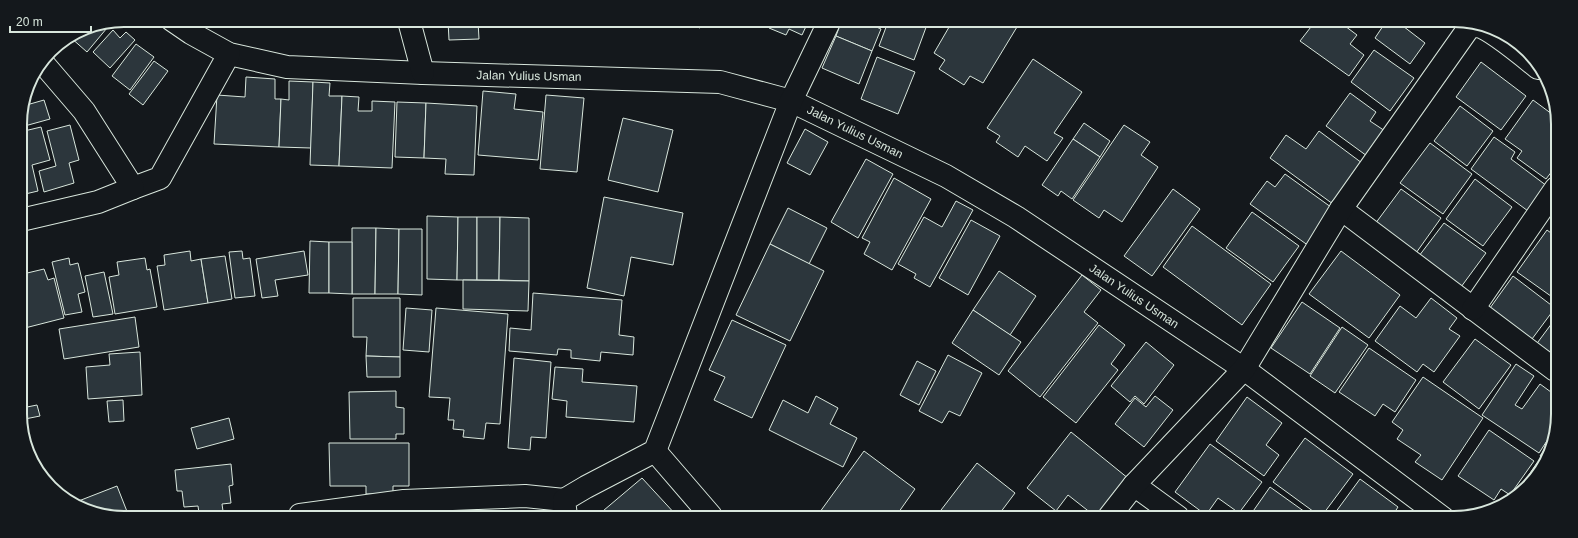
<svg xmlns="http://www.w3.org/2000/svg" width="1578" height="538" viewBox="0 0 1578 538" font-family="Arial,sans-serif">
<rect width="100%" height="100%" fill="#14181c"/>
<g fill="#2c363c" stroke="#d8e6dc">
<path d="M448 21H478L479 39 449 40Z"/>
<path d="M679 21 713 22 712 25 701 22 700 28Z"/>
<path d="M112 22 87 52 70 37 84 28Z"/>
<path d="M772 22H808L802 35 789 29 786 35 769 28Z"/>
<path d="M841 22H865L881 29 872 51 836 36Z"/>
<path d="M888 22H928L914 60 879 46Z"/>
<path d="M952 22H1020L983 83 970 76 964 85 939 69 945 60 934 53Z"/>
<path d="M1314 23H1341L1357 35 1350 44 1364 55 1349 76 1300 41Z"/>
<path d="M1385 23H1399L1425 43 1410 64 1375 38Z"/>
<path d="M113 30 120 38 126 32 135 40 110 68 93 52Z"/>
<path d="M836 36 872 51 859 84 822 68Z"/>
<path d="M136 44 154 57 130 90 112 76Z"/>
<path d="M1374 50 1414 78 1390 111 1351 82Z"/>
<path d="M877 57 915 72 898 114 861 99Z"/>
<path d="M1033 59 1082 92 1054 133 1063 138 1047 161 1025 146 1018 157 996 142 1000 136 987 128Z"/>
<path d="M154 61 168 71 143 105 129 94Z"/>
<path d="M1481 62 1526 96 1501 130 1456 97Z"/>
<path d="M246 77 275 79V99H281L279 147 214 144 217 95 245 97Z"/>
<path d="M289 81 313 82 311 148 279 147 281 99 289 100Z"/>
<path d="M313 82 330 83 329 96H342L339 166 310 165Z"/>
<path d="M483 91 516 94 514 109 543 112 538 160 478 155Z"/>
<path d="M1350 93 1376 112 1370 121 1385 131 1367 156 1326 126Z"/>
<path d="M26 95 29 104 23 106Z"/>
<path d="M546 95 584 98 577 172 540 169Z"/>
<path d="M342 96 359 97 358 111H372V101L395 102 392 168 339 166Z"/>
<path d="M44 100 50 119 21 127 20 117 23 106Z"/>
<path d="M1533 100 1556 117V166L1546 179 1517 158 1522 151 1505 139Z"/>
<path d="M397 102 426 103 424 158 395 157Z"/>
<path d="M426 103 477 106 474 175 445 174 446 159 424 158Z"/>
<path d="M1460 106 1493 131 1467 166 1434 141Z"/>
<path d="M623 118 673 130 658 192 608 180Z"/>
<path d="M1084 123 1110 141 1100 157 1073 139Z"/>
<path d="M70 125 79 160 69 163 74 183 44 192 39 171 56 166 47 131Z"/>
<path d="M1124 125 1150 142 1141 155 1158 167 1122 222 1104 210 1099 218 1073 200Z"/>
<path d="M41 127 50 160 32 165 38 191 21 195 20 132Z"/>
<path d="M805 129 828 142 810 175 787 163Z"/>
<path d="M1319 131 1366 166 1337 207 1270 158 1286 135 1306 149Z"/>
<path d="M1494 137 1515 152 1511 159 1547 186 1528 211 1471 169Z"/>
<path d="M1073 139 1100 157 1072 199 1061 191 1058 196 1042 185Z"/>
<path d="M1430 143 1472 174 1443 214 1400 183Z"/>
<path d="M866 159 893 174 858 238 831 222Z"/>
<path d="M1285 174 1335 210 1309 246 1250 204 1267 181 1275 187Z"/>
<path d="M894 178 931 199 892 270 864 254 870 242 862 238Z"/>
<path d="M1475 179 1512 207 1483 246 1446 219Z"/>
<path d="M1173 189 1200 209 1152 276 1124 256Z"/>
<path d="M1401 189 1441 218 1416 253 1375 224Z"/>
<path d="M604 197 683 213 673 265 631 257 624 296 587 288Z"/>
<path d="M956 201 973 210 930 287 914 278 916 274 898 264 924 217 942 227Z"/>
<path d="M788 208 827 228 809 264 770 244Z"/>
<path d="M1252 212 1299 246 1273 282 1226 248Z"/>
<path d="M427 216 458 217 457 280 427 279Z"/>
<path d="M458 217H477V280H457Z"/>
<path d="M477 217H500L499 280H477Z"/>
<path d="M500 217 529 218V281L499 280Z"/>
<path d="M971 220 1000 236 968 295 939 278Z"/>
<path d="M1444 223 1486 253 1461 287 1419 256Z"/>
<path d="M1192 226 1271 284 1242 325 1163 267Z"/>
<path d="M352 228H376L375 294H352Z"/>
<path d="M376 228 399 229 398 294H375Z"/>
<path d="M399 229H422V295L398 294Z"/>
<path d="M1547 230 1555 236V299L1517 272Z"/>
<path d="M310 241 329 242V293H309Z"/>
<path d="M329 242H352V294L329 293Z"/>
<path d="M770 244 824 271 790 341 736 315Z"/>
<path d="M190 251 191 261 201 259 208 303 164 310 157 266 165 265 164 255Z"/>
<path d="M242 251 243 259 250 258 255 296 235 298 229 252Z"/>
<path d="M304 251 308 275 275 280 278 296 262 298 256 259Z"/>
<path d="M1341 251 1400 295 1369 338 1309 294Z"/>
<path d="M225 256 232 299 208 303 201 259Z"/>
<path d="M69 258 70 265 78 263 85 292 78 294 82 312 65 315 52 262Z"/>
<path d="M145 258 147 270 150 269 157 307 115 314 109 277 119 275 117 262Z"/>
<path d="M44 269 48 280 54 278 64 318 21 329V286L26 285 23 274Z"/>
<path d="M999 271 1036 296 1010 335 973 310Z"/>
<path d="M104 272 113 314 93 317 85 276Z"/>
<path d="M1082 275 1101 290 1084 312 1098 323 1040 397 1008 371Z"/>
<path d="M1513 276 1555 308 1532 339 1490 308Z"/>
<path d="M463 280 529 281 528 311 463 309Z"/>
<path d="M533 293 622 300 619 335 634 337 633 355 601 352 600 361 571 358V350L558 349 557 355 509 351 510 328 531 330Z"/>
<path d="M353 298H400V357L366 356 367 337H353Z"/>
<path d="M1431 298 1457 318 1449 329 1460 336 1434 372 1423 364 1417 372 1375 341 1400 306 1416 318Z"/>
<path d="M1302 302 1340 328 1310 374 1271 348Z"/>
<path d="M406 308 432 310 429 352 403 350Z"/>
<path d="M436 308 508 314 500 424 486 423 484 439 463 437 464 430 453 429 454 420H448L450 398 429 397Z"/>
<path d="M973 310 1021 342 999 375 952 343Z"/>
<path d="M135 317 139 347 64 359 59 329Z"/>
<path d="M1555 319V360L1535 346Z"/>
<path d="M732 320 786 345 752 418 714 400 725 377 709 370Z"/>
<path d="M1099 325 1125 345 1111 364 1118 370 1076 423 1043 397Z"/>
<path d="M1342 327 1368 345 1335 393 1310 376Z"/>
<path d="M1475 339 1511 365 1479 409 1443 382Z"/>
<path d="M1146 342 1174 365 1144 404 1135 396 1130 402 1111 386Z"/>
<path d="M1369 348 1416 380 1395 412 1383 404 1375 416 1339 392Z"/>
<path d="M140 352 142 395 88 399 86 367 110 365 109 354Z"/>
<path d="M948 355 982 373 960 416 949 411 942 423 919 411Z"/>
<path d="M366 356 400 357V377H367Z"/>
<path d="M514 358 551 362 546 438 531 437 530 450 508 448Z"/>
<path d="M917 361 936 371 919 405 900 395Z"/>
<path d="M1516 364 1534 376 1515 405 1522 409 1540 384 1555 395 1554 430 1539 453 1482 415Z"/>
<path d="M555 367 583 369 582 382 637 386 634 422 566 417 567 401 552 399Z"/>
<path d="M1423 377 1483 418 1442 480 1415 462 1421 455 1397 439 1403 430 1392 422Z"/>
<path d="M396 391V407L404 408V434H396V439H350L349 392Z"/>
<path d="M816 396 838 408 830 424 857 438 843 467 769 430 783 400 808 413Z"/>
<path d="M1155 396 1173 410 1144 447 1115 424 1135 398 1146 407Z"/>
<path d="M1247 397 1282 423 1266 445 1279 455 1264 476 1216 441Z"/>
<path d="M123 400 124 421 109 422 107 401Z"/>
<path d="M37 405 40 416 25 419 22 408Z"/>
<path d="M229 418 234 439 197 449 191 428Z"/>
<path d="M1489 430 1534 461 1510 495 1501 489 1494 500 1458 476Z"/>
<path d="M1071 432 1134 483 1107 517H1096L1068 495 1056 511 1027 488Z"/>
<path d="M1554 435V441L1546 460 1540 456Z"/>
<path d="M1305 438 1353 474 1321 517 1273 482Z"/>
<path d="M329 443H409V486H393V494H366V486H330Z"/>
<path d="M1210 444 1262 482 1239 513 1218 498 1206 515 1175 492Z"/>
<path d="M864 451 915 489 896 516H817Z"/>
<path d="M977 463 1015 493 997 517 941 516 938 514Z"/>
<path d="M1537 463 1543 467 1540 472 1518 496 1513 498Z"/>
<path d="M231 464 233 485 229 486 231 503 222 504 223 511 199 513 198 506 184 507 182 491H177L175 470Z"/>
<path d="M642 478 677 516H597Z"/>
<path d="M1360 479 1398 507 1391 518 1332 517Z"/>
<path d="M117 486 128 514H97L76 502Z"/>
<path d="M1270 487 1312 517H1249Z"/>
</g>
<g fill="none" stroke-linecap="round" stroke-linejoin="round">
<defs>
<g id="minor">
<path d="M172 20 191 33 229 54 287 67 423 73 720 82 791 101 946 176 1016 217 1244 369 1443 518"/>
<path d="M409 21 423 73"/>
<path d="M133 188 160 178 229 54"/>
<path d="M1341 209 1555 370"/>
<path d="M21 220 98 202 133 188 84 111 42 62"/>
<path d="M1473 309 1556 188"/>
<path d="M655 451 711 516"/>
<path d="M1134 485 1178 517"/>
<path d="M300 515 404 501 525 496 564 500"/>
<path d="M566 516 564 500 586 487 655 451 791 101 829 22"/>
<path d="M1109 517 1134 485 1244 369 1341 209 1468 29C1471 27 1474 26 1477 26 1489 28 1527 59 1538 68"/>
</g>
</defs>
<use href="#minor" stroke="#d8e6dc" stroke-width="24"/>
<use href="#minor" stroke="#14181c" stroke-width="22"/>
</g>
<g text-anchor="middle" stroke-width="3" stroke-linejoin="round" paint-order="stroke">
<g font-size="12" fill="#d8e6dc" stroke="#14181c">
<text transform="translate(529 76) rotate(1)" y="4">Jalan Yulius Usman</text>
<text transform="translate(855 132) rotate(26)" y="4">Jalan Yulius Usman</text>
<text transform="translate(1134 296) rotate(34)" y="4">Jalan Yulius Usman</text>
</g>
</g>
<path d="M0 0H1578V538H0ZM124 27H1454A97 97 0 0 1 1551 124V414A97 97 0 0 1 1454 511H124A97 97 0 0 1 27 414V124A97 97 0 0 1 124 27Z" fill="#14181c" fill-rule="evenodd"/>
<path fill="none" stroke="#d8e6dc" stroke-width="2" d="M124 27H1454A97 97 0 0 1 1551 124V414A97 97 0 0 1 1454 511H124A97 97 0 0 1 27 414V124A97 97 0 0 1 124 27Z"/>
<path d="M10 26v6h81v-6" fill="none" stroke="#d8e6dc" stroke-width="2"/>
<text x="16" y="26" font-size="12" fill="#d8e6dc" stroke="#14181c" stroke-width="3" paint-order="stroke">20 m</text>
</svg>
